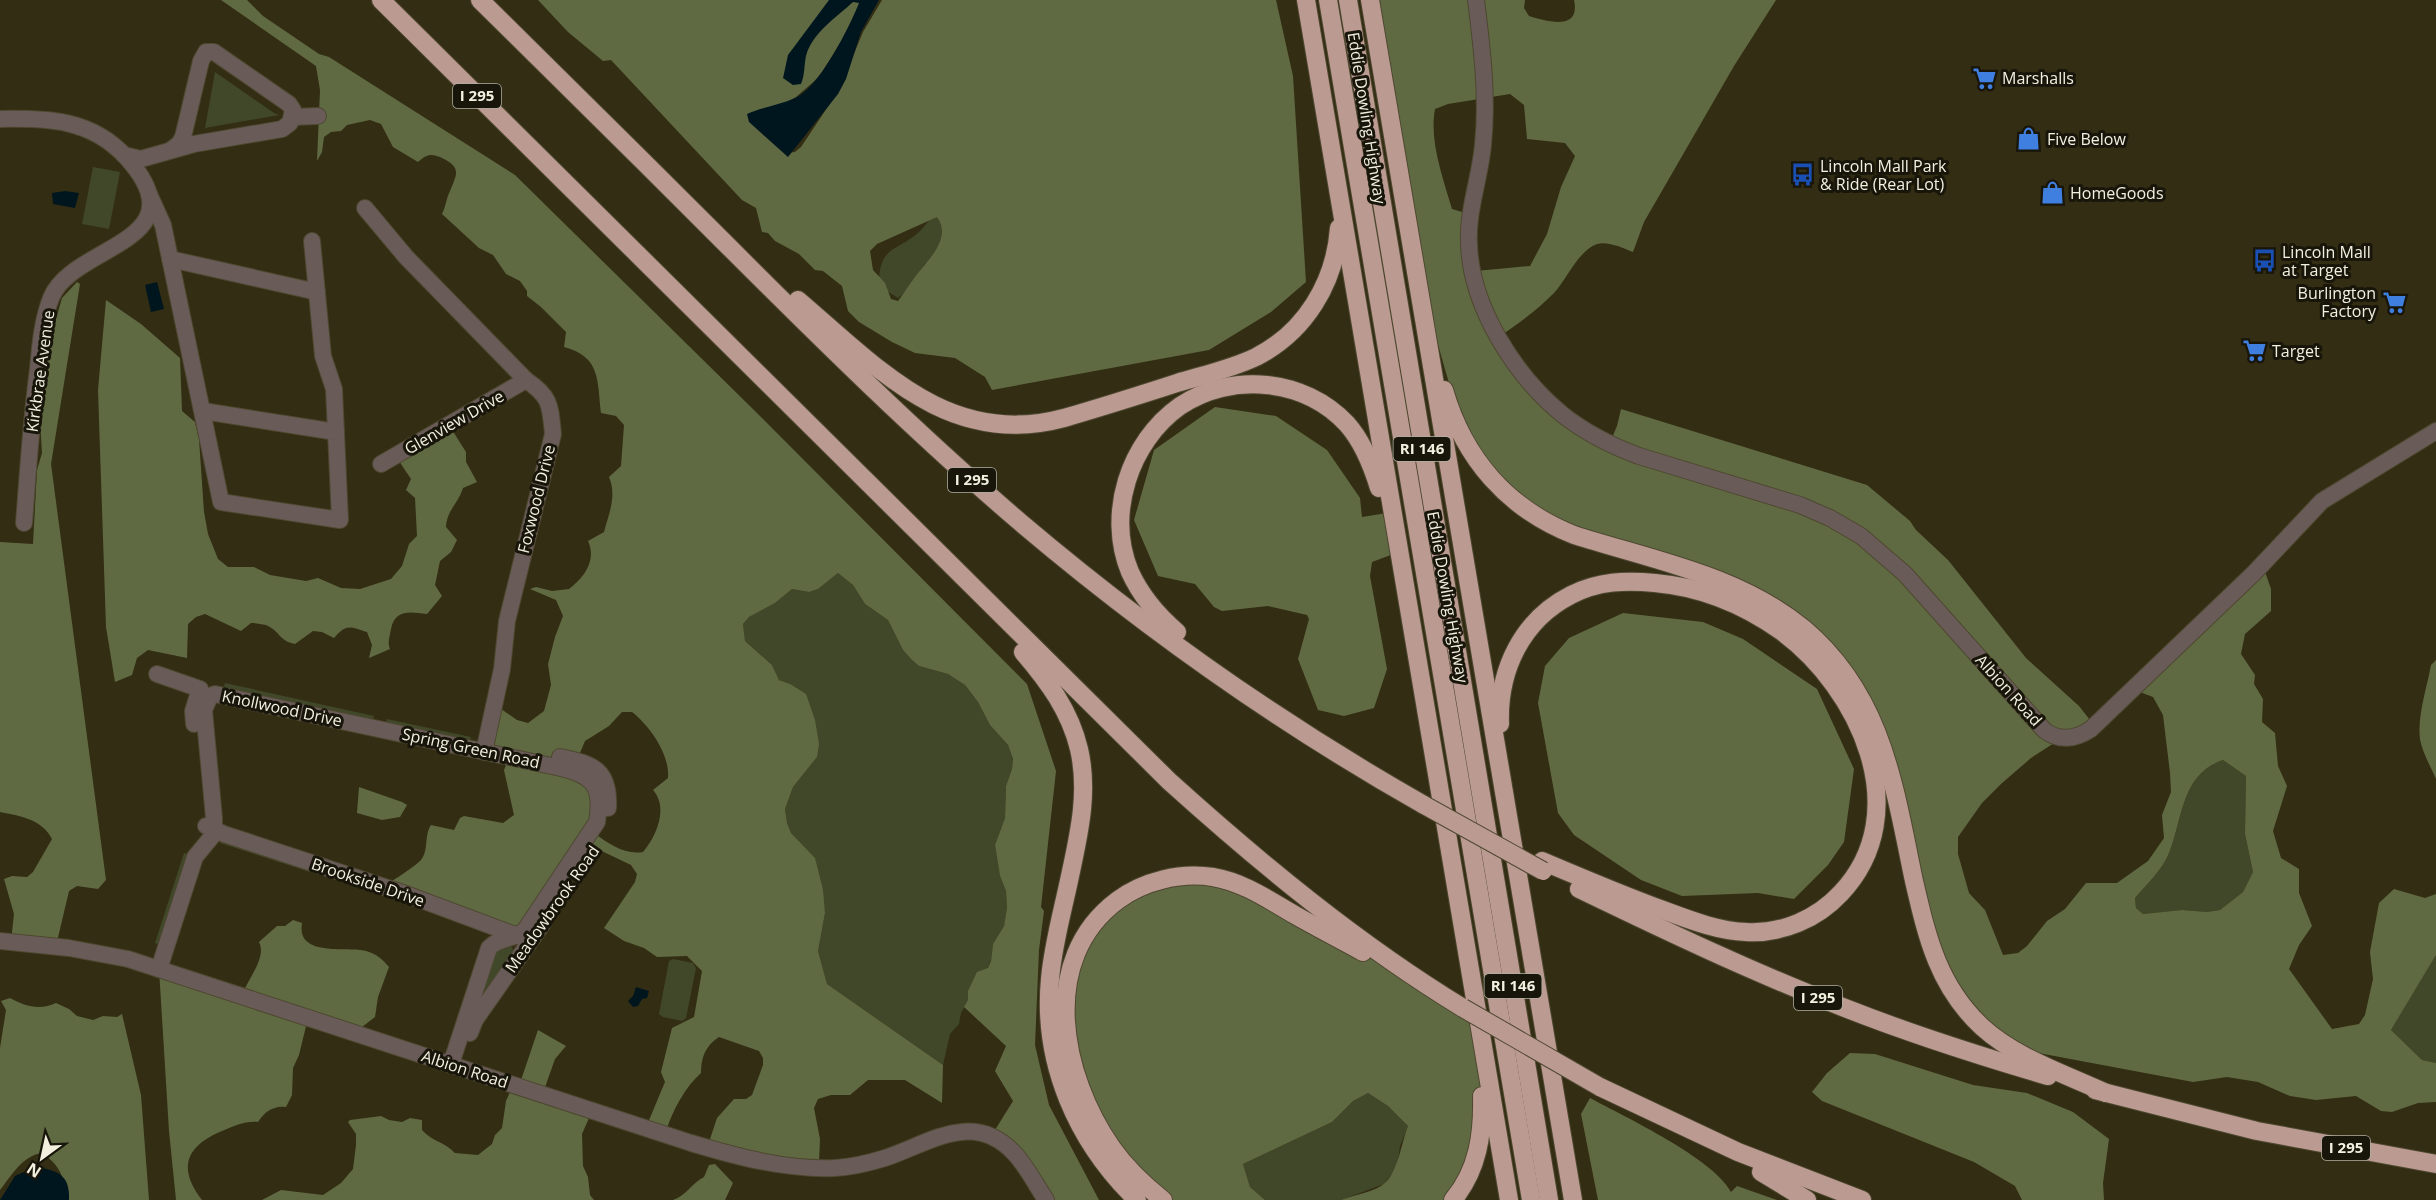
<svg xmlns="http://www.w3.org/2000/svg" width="2436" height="1200" viewBox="0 0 2436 1200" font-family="'Open Sans',sans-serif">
<rect width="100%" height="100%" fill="#332d13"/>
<g fill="#414829">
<path d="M215 72 274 113 279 115 205 128Z"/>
<path d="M93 167 120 172 109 229 82 224Z"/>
<path d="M958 175 969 198 914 285 898 298 879 286C878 244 899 252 921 230 933 218 948 190 958 175Z"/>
<path d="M838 573 853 585 865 604 888 620 903 650 912 660 919 666 948 674 965 685 978 702 990 725 1008 745 1013 760 1012 769 1006 786 1005 818 995 845 1000 876 1006 891 1007 908 1004 926 993 944 991 960 988 968 961 1013 959 1024 950 1034 943 1065 827 984 818 951 825 913 815 859 791 833 787 823 785 809 793 787 817 757 790 684 779 680 772 665 745 641 743 624 749 617 775 603 792 589 809 592 818 589Z"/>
<path d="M225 683 374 716 372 726 222 694Z"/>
<path d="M387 719 471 737 468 748 385 729Z"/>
<path d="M2223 760 2246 776 2245 834 2253 872 2243 892 2220 910 2207 912 2182 910 2143 914 2136 908 2135 898C2146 885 2163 869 2169 853 2183 818 2181 774 2223 760Z"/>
<path d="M224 834 313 863 310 872 220 843Z"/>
<path d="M184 853 195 857 166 947 155 943Z"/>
<path d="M504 942 511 946 514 952 461 1030 489 948Z"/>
<path d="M2436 955V1063L2422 1060 2391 1030Z"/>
<path d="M673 959 693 963 696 968 686 1018 682 1021 663 1017 659 1014 669 961Z"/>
<path d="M1368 1093 1388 1106 1408 1126 1400 1146 1397 1167 1384 1184 1341 1200H1265L1250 1187 1243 1164 1332 1122 1353 1101Z"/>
</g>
<g fill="#606a42" fill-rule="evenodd">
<path d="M221 0H247L263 16 319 54 329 57 515 175 757 413 1027 684 1056 771 1041 907 1044 911 1039 950 1035 1045 1049 1105 1099 1200H1052L995 1130 1013 1101 995 1071 1006 1046 964 1007 968 1000V991L977 972 988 968 991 961 993 944 1004 926 1007 908 1006 891 1000 876 995 845 1005 818 1006 786 1012 769 1013 759 1008 745 990 725 978 702 965 685 948 674 919 666 912 660 903 650 888 620 865 604 853 585 838 573 818 589 809 592 792 589 775 603 749 617 743 624 745 641 772 665 779 680 790 684 806 694 815 720 819 744 817 757 793 787 785 809 787 823 791 833 815 858 823 890 825 913 818 951 827 984 943 1065 942 1103 905 1080H868L850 1095H831L818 1099 814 1108 820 1139 819 1163 708 1145 717 1118 734 1099H746L752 1095 763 1065V1058L759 1051 719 1037C705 1046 701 1058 701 1073 685 1087 673 1110 666 1131L647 1125 665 1082 661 1072 672 1028 694 1017 702 971 687 956 657 957 644 948 624 941 604 928 635 882 637 874 631 865 589 845 528 943 375 893C384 886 416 866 421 860 429 850 424 835 431 825L454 830 460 818 464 816 503 823 514 815 504 770 506 765 500 755 482 748 494 704 517 720 528 723 544 711 551 685 548 664 555 637 563 616 556 600 530 589 536 587 552 591 569 589C584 578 597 560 588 541L604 532C609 513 617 496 609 477L621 466 624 425 616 416 601 413C597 380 601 357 564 347L566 332 541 307 527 296V291L520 281 506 274 493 255 479 248 442 214C446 206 446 199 450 191 458 172 461 167 440 157 430 153 426 155 418 162L393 147 381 124 370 120 347 125 341 131 331 132 324 137 322 152 317 161 320 90 316 66ZM622 712H632C649 725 670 754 668 778L653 790C669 808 656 837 643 852 624 855 610 844 595 834L602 781 575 765 585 741 609 726Z"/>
<path d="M538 0H867L819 77 796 97 757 121 786 153 795 152 801 147 839 90 863 32 882 0H1276L1293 76 1306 282 1271 312 1209 350 992 390 985 377 955 358 915 353 892 342 859 322 848 311 842 286 823 271 815 270 799 254 775 241 768 233 762 232 756 208 742 200 611 60 603 61 568 32ZM937 217C953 238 927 261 915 277 909 285 904 293 898 301L891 299 885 283 873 270 870 251 877 244Z"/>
<path d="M1372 0H1525L1524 8 1529 16C1546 21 1581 32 1574 0H1776L1734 66 1644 222 1633 252C1623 248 1608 241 1597 244 1578 251 1567 279 1554 293 1538 309 1522 321 1503 334L1525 369 1575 418 1611 440 1617 426 1621 409 1867 485 1910 521 1916 530 1948 560 2026 658 2079 706 2090 720 2031 758 2001 784 1982 803 1958 837V854L1969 893 1985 910 2003 955 2018 953 2027 946 2047 921 2065 909 2086 883H2117L2148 861 2164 838 2162 815 2171 792 2170 773 2163 715 2153 697 2132 689 2262 563 2271 589V611L2245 634 2241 654 2255 675 2254 684 2263 699 2262 722 2275 733 2278 766 2287 786 2273 831 2281 858 2299 869V893L2312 926 2299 945 2289 969 2332 1029 2359 1024 2365 1015 2373 979 2370 952 2379 903 2394 889 2425 898 2436 894V955L2391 1030 2422 1060 2436 1063V1102L2418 1103 2392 1112 2381 1111 2356 1096 2316 1100 2290 1096 2258 1082 2227 1077 2193 1082 2033 1052 1987 1026 1938 959 1909 836 1795 617 1560 525 1523 503 1464 436 1433 327ZM1510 94 1524 105 1527 139 1565 143 1575 156 1561 187 1547 234 1530 266 1476 271 1472 215 1452 209C1443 178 1429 141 1435 109L1448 104ZM2223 760 2246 776 2245 834 2253 872 2243 892 2220 910 2207 912 2182 910 2143 914 2136 908 2135 898C2146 885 2163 869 2169 853 2183 818 2181 774 2223 760Z"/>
<path d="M77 282 80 284 51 464 106 880 98 889 77 886 69 891 56 946 11 941 14 914 4 879 12 876 27 877 33 872 52 839C42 819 20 816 0 812V542L33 544 37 470 42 453 40 420 46 375 42 343 54 326 62 298Z"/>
<path d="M106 300 141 324 180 358 182 411 195 422 199 439 204 512 208 534 218 559 228 567H254L270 575 306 581 318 578 341 588 360 589 391 579 402 566 409 544 417 536 415 498 406 490 411 479 397 458 449 425 466 452V462L477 482 463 488C458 504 447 510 446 527L457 540 451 552 440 561 435 585 442 596 427 614C410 612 395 609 391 629 390 636 387 642 390 649L369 658 372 645 367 632C350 627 347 623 334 638L322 632 313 631 295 644C279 641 280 631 266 625 261 624 255 623 251 623L241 631 205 614 196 617 188 624 187 658 148 650 137 658 132 675 115 682 106 627 98 390Z"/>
<path d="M1215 407 1276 416 1327 450 1360 498 1362 517 1387 513 1396 553 1372 562 1370 576 1387 669 1374 708 1344 716 1318 710 1298 659 1309 619 1307 615 1268 606 1222 611 1214 607 1195 584 1158 576 1134 520 1154 450Z"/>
<path d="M1623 613 1703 622 1743 639 1817 689 1854 769 1844 842 1828 865 1794 899 1758 893 1682 896 1641 880 1574 835 1558 813 1538 703 1545 666 1569 638Z"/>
<path d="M2436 660V779C2431 767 2422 752 2420 739 2417 717 2427 687 2431 665Z"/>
<path d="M359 787 402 802 407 805 400 817 382 820 357 813Z"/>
<path d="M1174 873 1265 894 1478 1020 1481 1048V1130L1448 1200H1341C1354 1195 1369 1193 1381 1186 1398 1176 1401 1143 1408 1126L1388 1106 1368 1093 1353 1101 1332 1122 1243 1164 1250 1187 1265 1200H1171L1153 1188 1089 1103 1066 1022 1094 919Z"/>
<path d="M293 920 302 923C296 958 347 946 366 951 377 954 382 959 389 967L378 997 375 1017 362 1027 308 1018 299 1055 293 1068 292 1095 286 1107C274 1105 264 1112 258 1122 244 1121 235 1126 222 1131 186 1146 177 1168 202 1200H176L169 1131 159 969 242 995C248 979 267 957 259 942L277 926H285Z"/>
<path d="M10 998C24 1006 40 1011 56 1003L69 1009 77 1016 93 1020 103 1016 117 1017 122 1014 141 1095 149 1200H65C66 1179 60 1165 42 1153 22 1156 12 1175 0 1190V1048L6 1010 1 1001Z"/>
<path d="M538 1030 566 1046 555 1059 544 1090 593 1109 582 1134 583 1166 588 1177 590 1195 594 1200H262L281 1190 323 1195 341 1183 353 1169 356 1145V1134L348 1122 350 1120 381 1116 389 1120 402 1122 410 1118 422 1120V1130C433 1142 443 1141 455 1153L478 1155 492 1144 495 1135 502 1128 506 1101 514 1083H520Z"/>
<path d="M1850 1053 1875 1054 1973 1085 2027 1093 2073 1112 2109 1139 2103 1183 2104 1200H2022L2015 1186 1974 1162 1822 1101 1812 1092 1827 1073Z"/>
<path d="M1590 1098C1625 1117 1713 1158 1731 1192L1737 1186 1777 1200H1598L1581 1114Z"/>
<path d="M715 1164 733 1183 725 1200H673C686 1196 692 1183 704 1177L709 1165Z"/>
</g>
<g fill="#00161f">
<path d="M829 0H879L861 32 846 79 838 94 788 157 749 122 747 114C762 107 780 105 795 98 819 88 849 28 859 3L853 2C837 17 812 33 806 56 804 65 805 74 801 84L793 85 783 78 788 55Z"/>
<path d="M65 191 79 193 75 208 53 204 52 193Z"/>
<path d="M157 282 164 309 151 312 145 285Z"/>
<path d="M636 987 649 991 647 998 642 999 638 1006 633 1007 628 1001 633 996Z"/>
<path d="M35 1167C58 1170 70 1175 69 1200H0L15 1176Z"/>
</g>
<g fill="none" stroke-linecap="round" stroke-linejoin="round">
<defs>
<g id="minor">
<path d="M1476 0C1482 48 1488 97 1483 145 1480 178 1467 211 1469 244 1471 307 1515 376 1563 415 1586 433 1612 446 1639 456L1800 505 1830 518 1861 536 1905 574 2044 730C2059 742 2076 739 2091 729L2254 573 2322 501 2436 431"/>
<path d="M292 117 318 116"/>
<path d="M0 119C48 118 91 119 126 157 204 243 72 244 51 298 42 321 40 346 38 369 31 421 28 472 24 523"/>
<path d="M124 155 141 159 194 144 282 129 290 123 293 110 289 104 214 52H206L201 61 183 137 179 144 171 150"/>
<path d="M149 194 163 225 221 502 340 520 334 389 323 356 312 241"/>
<path d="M365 208 406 257 526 380C551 397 550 405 553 434L507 621 502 669 484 752"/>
<path d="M170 259 317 292"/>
<path d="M203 411 336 432"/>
<path d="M381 464 526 380"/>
<path d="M157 674 200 689"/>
<path d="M194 724 193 711 200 689"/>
<path d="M560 757C594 764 610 770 608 808"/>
<path d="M206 826 224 834 403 893 518 936"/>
<path d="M0 941 69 948 128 959 691 1143C738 1157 786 1170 835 1168 851 1167 869 1163 885 1158 930 1143 974 1109 1015 1154 1027 1167 1036 1185 1046 1200"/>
<path d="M159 969 195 857 214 834V818L204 710 210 696 215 694 561 768C594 776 603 787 597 822L525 930C514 940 499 937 489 948L451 1064"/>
<path d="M470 1033 475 1020 543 923"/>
</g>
<g id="highway">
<path d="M381 0 1169 781C1261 864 1358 944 1463 1008"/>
<path d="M480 0C562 81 643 161 724 242 820 338 917 434 1020 522 1145 628 1281 724 1424 805"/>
<path d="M1306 0 1509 1200"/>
<path d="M1328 0 1531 1200"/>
<path d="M1348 0 1549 1200"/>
<path d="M1370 0 1573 1200"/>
<path d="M798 300C878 368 949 449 1064 418 1102 407 1140 395 1177 383 1203 375 1231 369 1256 357 1305 332 1335 283 1339 228"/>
<path d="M1444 390C1464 459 1508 509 1574 535 1652 560 1739 575 1804 629 1883 696 1894 786 1914 881 1927 937 1938 986 1982 1027 2016 1058 2065 1074 2106 1093"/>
<path d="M1177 632C1157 615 1141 596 1130 572 1106 514 1129 442 1180 406 1231 372 1304 378 1347 424 1363 442 1372 465 1379 488"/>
<path d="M1023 652C1048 681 1070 711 1079 749 1089 792 1079 834 1070 876 1063 910 1053 944 1050 979 1042 1063 1077 1142 1137 1200"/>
<path d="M1500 724C1498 670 1522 620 1571 595 1598 581 1626 580 1655 583 1701 587 1743 604 1781 631 1859 688 1917 812 1841 893 1817 919 1782 934 1746 932 1718 931 1690 920 1663 910 1622 895 1582 878 1542 861"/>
<path d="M1579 889C1666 931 1754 973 1845 1008 1911 1034 1980 1056 2048 1076"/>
<path d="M1600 1087 1738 1152 1862 1200"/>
<path d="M2095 1090 2257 1131 2436 1164"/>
<path d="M1761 1172 1807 1200"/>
<path d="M1163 1200C1144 1185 1126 1168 1112 1148 1062 1077 1037 960 1118 900 1144 881 1180 872 1213 877 1243 882 1269 900 1295 915 1318 928 1341 940 1363 952"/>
<path d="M1453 1200C1478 1170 1483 1134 1482 1096"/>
</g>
</defs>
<use href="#minor" stroke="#4e4830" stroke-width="18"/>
<use href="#highway" stroke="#4e4830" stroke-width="20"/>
<use href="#minor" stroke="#695b57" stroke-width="16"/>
<use href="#highway" stroke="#bb9a91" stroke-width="18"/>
<defs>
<g id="highway-bridge">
<path d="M1424 805 1543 871"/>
<path d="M1463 1008 1600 1087"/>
</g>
</defs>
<use href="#highway-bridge" stroke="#4e4830" stroke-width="20" stroke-linecap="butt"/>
<use href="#highway-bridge" stroke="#bb9a91" stroke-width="18"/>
</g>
<defs>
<symbol id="supermarket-bare" viewBox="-9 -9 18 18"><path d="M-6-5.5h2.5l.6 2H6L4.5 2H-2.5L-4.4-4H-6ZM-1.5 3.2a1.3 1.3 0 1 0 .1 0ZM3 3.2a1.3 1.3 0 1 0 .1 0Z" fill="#3f7fe0" stroke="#18150a" stroke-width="2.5" paint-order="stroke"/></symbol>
<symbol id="shop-bare" viewBox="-9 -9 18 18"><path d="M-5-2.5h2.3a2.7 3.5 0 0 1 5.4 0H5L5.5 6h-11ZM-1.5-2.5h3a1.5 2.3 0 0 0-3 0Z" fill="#3f7fe0" stroke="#18150a" stroke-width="2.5" paint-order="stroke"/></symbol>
<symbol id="bus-bare" viewBox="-9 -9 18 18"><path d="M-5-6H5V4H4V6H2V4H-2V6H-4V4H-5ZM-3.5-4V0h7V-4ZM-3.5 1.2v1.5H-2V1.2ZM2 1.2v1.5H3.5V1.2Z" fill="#1a4fb4" stroke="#18150a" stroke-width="2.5" paint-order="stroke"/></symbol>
</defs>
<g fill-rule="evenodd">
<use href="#supermarket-bare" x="1968" y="62" width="33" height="33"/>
<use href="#shop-bare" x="2012" y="122" width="33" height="33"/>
<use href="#bus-bare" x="1786" y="158" width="33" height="33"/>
<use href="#shop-bare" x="2036" y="176" width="33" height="33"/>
<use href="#bus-bare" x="2248" y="244" width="33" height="33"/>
<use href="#supermarket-bare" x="2378" y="286" width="33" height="33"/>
<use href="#supermarket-bare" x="2238" y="334" width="33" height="33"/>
</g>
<g text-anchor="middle" stroke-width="6" stroke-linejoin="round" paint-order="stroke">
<g fill="#18150a" stroke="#b1aea0" stroke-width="1.5">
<rect x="453" y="84" width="48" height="24" rx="4.5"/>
<rect x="1393.5" y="437" width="57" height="24" rx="4.5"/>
<rect x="948" y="468" width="48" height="24" rx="4.5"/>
<rect x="1484.5" y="974" width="57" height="24" rx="4.5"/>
<rect x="1794" y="986" width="48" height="24" rx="4.5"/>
<rect x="2322" y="1136" width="48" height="24" rx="4.5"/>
</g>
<g font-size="15" font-weight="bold" fill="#f3f0e0">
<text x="477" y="101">I 295</text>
<text x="1422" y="454">RI 146</text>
<text x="972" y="485">I 295</text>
<text x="1513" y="991">RI 146</text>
<text x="1818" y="1003">I 295</text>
<text x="2346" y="1153">I 295</text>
</g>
<g font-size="16" fill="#f3f0e0" stroke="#18150a" text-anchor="start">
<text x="2002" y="84">Marshalls</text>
<text x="2047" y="145">Five Below</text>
<text x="1820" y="172">Lincoln Mall Park<tspan x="1820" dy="18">&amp; Ride (Rear Lot)</tspan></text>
<text x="2070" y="199">HomeGoods</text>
<text x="2282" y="258">Lincoln Mall<tspan x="2282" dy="18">at Target</tspan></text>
<text x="2376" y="299" text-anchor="end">Burlington<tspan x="2376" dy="18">Factory</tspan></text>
<text x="2272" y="357">Target</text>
</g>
<g font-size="16" fill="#f3f0e0" stroke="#18150a">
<text transform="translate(1367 118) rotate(81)" y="6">Eddie Dowling Highway</text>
<text transform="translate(40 371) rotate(-82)" y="6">Kirkbrae Avenue</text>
<text transform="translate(454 422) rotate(-30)" y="6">Glenview Drive</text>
<text transform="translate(536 499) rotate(-76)" y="6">Foxwood Drive</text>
<text transform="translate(1448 597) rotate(80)" y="6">Eddie Dowling Highway</text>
<text transform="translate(2009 690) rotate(48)" y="6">Albion Road</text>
<text transform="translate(282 708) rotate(12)" y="6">Knollwood Drive</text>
<text transform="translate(471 748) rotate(12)" y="6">Spring Green Road</text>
<text transform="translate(368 882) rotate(19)" y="6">Brookside Drive</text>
<text transform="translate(552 909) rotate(-55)" y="6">Meadowbrook Road</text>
<text transform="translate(465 1069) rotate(18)" y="6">Albion Road</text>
</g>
</g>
<g transform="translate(42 1158) rotate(213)" stroke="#18150a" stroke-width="4.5" paint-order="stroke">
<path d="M0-4.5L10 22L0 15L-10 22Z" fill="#f3f0e0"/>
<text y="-9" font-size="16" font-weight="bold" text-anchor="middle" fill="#f3f0e0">N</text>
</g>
</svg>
